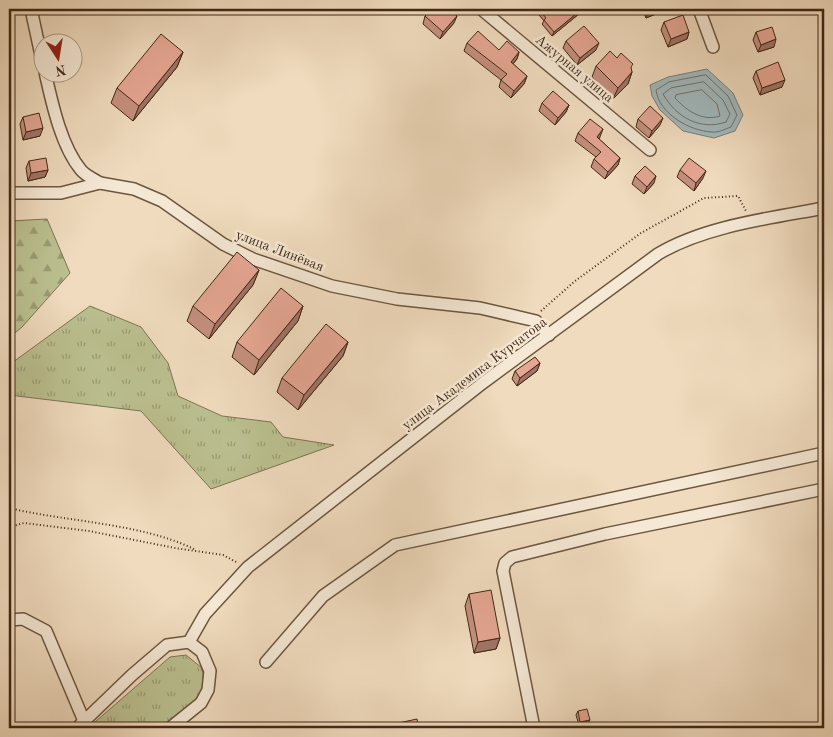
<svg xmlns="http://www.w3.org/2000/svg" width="833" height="737" viewBox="0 0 833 737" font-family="'Old Standard TT',serif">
<defs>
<pattern id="grass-tufts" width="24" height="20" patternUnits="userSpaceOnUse" patternTransform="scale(1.25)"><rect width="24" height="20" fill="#bbc090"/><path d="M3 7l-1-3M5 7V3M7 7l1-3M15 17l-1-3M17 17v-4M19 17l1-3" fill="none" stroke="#9a9c74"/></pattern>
<pattern id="forest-firs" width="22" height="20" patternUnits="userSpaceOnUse" patternTransform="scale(1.25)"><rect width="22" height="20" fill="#bbc090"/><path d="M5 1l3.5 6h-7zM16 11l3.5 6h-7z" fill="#9a9c74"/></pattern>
</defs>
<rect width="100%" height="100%" fill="#f0dbbe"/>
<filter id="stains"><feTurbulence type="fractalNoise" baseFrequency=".004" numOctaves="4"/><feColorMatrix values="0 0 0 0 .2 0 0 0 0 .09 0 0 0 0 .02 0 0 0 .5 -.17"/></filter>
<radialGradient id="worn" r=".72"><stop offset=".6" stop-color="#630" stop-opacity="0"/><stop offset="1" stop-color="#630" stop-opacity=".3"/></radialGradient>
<g fill="url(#grass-tufts)" stroke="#7e7452">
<path d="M90 306 141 327 168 363 178 396 222 416 271 422 283 437 334 445 211 489 141 411 9 395V365Z"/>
<path d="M186 655 202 668C209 698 183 711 163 728H88L170 657Z"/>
</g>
<path fill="url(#forest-firs)" stroke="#7e7452" d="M47 219 70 273 22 327 9 338V221Z"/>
<path fill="#a1b8bd" stroke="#7b7f79" d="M707 69 733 93 743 115 735 131 714 138 683 131 660 110 652 96 650 85 668 77Z"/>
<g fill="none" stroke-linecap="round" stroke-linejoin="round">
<g stroke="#717068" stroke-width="1">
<path d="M706 75 728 96 737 115 731 127C725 129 718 133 712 132 690 131 659 114 656 90L669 82Z"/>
<path d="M704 82 723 100 730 114 726 122C700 131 676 117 663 94L671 88Z"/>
<path d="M702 90 717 104 720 116C702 122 686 110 675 98L676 95Z"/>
</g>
<defs>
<g id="minor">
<path d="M31 9 42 60"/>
<path d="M481 9 650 150"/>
<path d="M699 9 713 47"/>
<path d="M45 72C52 103 61 146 81 170 86 176 94 179 100 183"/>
<path d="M9 193H61L100 183 134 189 162 201 223 244 253 259 332 286 397 299 480 308 536 321 549 335"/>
<path d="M9 620 23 619 46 631 84 721"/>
<path d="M189 642 205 614 248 567 484 382 658 254C705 226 771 218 824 208"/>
<path d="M266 662 323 596 395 545 824 453"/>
<path d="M77 728 132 675 167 645 189 642 202 652 210 671 208 690 201 703 170 728"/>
<path d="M534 728 503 571 505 563 512 557 605 534 824 489"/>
</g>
</defs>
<use href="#minor" stroke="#6d563e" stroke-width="14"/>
<g stroke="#412914" stroke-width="2" stroke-dasharray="1 2.5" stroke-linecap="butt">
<path d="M541 311 575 281 641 233 704 198 738 196 746 211"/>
<path d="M9 508C68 522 140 523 194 549"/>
<path d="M9 527 24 523 89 531 175 548 223 555 238 563"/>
</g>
<use href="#minor" stroke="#f5e8d5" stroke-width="11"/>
</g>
<g fill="#c58f7e" stroke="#412914">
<path d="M534 9H585L552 36 542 24 544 21Z"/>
<path d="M642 9H668L646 18Z"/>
<path d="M425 16 454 23 440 39 423 24Z"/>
<path d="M664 22 689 32 687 39 668 47 661 30Z"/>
<path d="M756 32 774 47 758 52 753 40Z"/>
<path d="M566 41 596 50 577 65 563 48Z"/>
<path d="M467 43 499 50 519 52 517 59 513 64 527 76 524 84 511 98 499 87 501 80 464 51Z"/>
<path d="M183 52 177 67 133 121 111 103 117 88Z"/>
<path d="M617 58 631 70 632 72 628 84 613 99 592 77 596 66Z"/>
<path d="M756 71 782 87 760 95 753 78Z"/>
<path d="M542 103 569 105 566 112 555 125 539 111Z"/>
<path d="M23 117 40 136 23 140 20 124Z"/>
<path d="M638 119 660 125 649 138 636 127Z"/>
<path d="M578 133 600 137 599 139 620 158 618 165 605 179 591 167 594 159 596 157 575 141Z"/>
<path d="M29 161 48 170 45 177 28 181 26 168Z"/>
<path d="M680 170 703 178 694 191 677 177Z"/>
<path d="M635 176 654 183 644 194 632 184Z"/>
<path d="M259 270 253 285 209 339 187 321 193 306Z"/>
<path d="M303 306 298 321 254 375 232 357 237 342Z"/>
<path d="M348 342 343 356 298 410 277 392 282 378Z"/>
<path d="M540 363 537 371 517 386 512 379 515 371Z"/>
<path d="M469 594 500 638 496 649 474 653 465 606Z"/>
<path d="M578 711 588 723 579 725 576 715Z"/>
</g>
<g fill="#a07467" stroke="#412914">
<path d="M582 9H585L552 36 554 32Z"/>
<path d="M653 9H668L646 18 649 11Z"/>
<path d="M457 16 454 23 440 39 443 32Z"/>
<path d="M689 32 687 39 668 47 671 39Z"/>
<path d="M776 39 774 47 758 52 761 45Z"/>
<path d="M599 43 596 50 577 65 580 58Z"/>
<path d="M183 52 177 67 133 121 139 106Z"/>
<path d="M519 52 517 59 508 69 511 62Z"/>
<path d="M632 72 628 84 613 99 618 88Z"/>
<path d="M527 76 524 84 511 98 514 91Z"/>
<path d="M785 80 782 87 760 95 762 88Z"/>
<path d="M569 105 566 112 555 125 558 118Z"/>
<path d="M663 118 660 125 649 138 652 131Z"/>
<path d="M43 128 40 136 23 140 26 132Z"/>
<path d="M603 129 600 137 594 145 597 137Z"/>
<path d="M620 158 618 165 605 179 608 172Z"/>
<path d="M48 170 45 177 28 181 31 173Z"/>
<path d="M706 171 703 178 694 191 696 183Z"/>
<path d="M656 176 654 183 644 194 647 187Z"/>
<path d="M259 270 253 285 209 339 215 324Z"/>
<path d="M303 306 298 321 254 375 259 360Z"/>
<path d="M348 342 343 356 298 410 304 395Z"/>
<path d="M540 363 537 371 517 386 520 378Z"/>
<path d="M500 638 496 649 474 653 478 642Z"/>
<path d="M590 720 588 723 579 725 580 722Z"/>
</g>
<g fill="#e5a693" stroke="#412914">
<path d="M432 9H449L457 16 443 32 425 16Z"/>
<path d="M539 9H582L554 32 544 20 546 18Z"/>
<path d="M683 15 689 32 671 39 664 22Z"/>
<path d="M584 26 599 43 580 58 566 41Z"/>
<path d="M772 27 776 39 761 45 756 32Z"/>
<path d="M478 31 499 50 507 41 519 52 511 62 527 76 514 91 501 80 507 74 467 43Z"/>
<path d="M161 34 183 52 139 106 117 88Z"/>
<path d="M610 51 617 58 621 53 633 64 631 67 632 72 618 88 596 66Z"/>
<path d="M778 62 785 80 762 88 756 71Z"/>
<path d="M553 91 569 105 558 118 542 103Z"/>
<path d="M650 106 663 118 652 131 638 119Z"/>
<path d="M39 113 43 128 26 132 23 117Z"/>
<path d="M590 119 603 129 597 137 620 158 608 172 594 159 601 152 578 133Z"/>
<path d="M46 158 48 170 31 173 29 161Z"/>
<path d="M689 158 706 171 696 183 680 170Z"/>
<path d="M645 166 656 176 647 187 635 176Z"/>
<path d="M237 252 259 270 215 324 193 306Z"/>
<path d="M281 288 303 306 259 360 237 342Z"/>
<path d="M326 324 348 342 304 395 282 378Z"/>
<path d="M535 357 540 363 520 378 515 371Z"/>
<path d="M491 590 500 638 478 642 469 594Z"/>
<path d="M587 709 590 720 580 722 578 711Z"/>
<path d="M417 719 419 728H375Z"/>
<path d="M674 726 675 728H660Z"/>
</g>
<g text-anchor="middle" stroke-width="5" stroke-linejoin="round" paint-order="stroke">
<g font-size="14" fill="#412914" stroke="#f5e8d5">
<text transform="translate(575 68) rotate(40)" y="5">Ажурная улица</text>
<text transform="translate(280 250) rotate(21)" y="5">улица Линёвая</text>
<text transform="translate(474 373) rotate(-37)" y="5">улица Академика Курчатова</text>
</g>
</g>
<rect width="833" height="737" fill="none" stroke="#f0dbbe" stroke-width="30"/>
<rect x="10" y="10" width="813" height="717" fill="none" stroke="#412914" stroke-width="2.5"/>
<rect x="15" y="15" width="803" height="707" fill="none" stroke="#412914"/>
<g transform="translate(58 58) rotate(168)"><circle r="24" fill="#f5e8d5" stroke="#ad9c88"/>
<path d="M0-4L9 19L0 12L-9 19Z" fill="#8f2418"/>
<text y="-8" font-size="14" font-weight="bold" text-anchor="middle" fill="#412914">N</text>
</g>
<rect width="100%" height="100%" filter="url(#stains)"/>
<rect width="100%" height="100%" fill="url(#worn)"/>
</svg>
